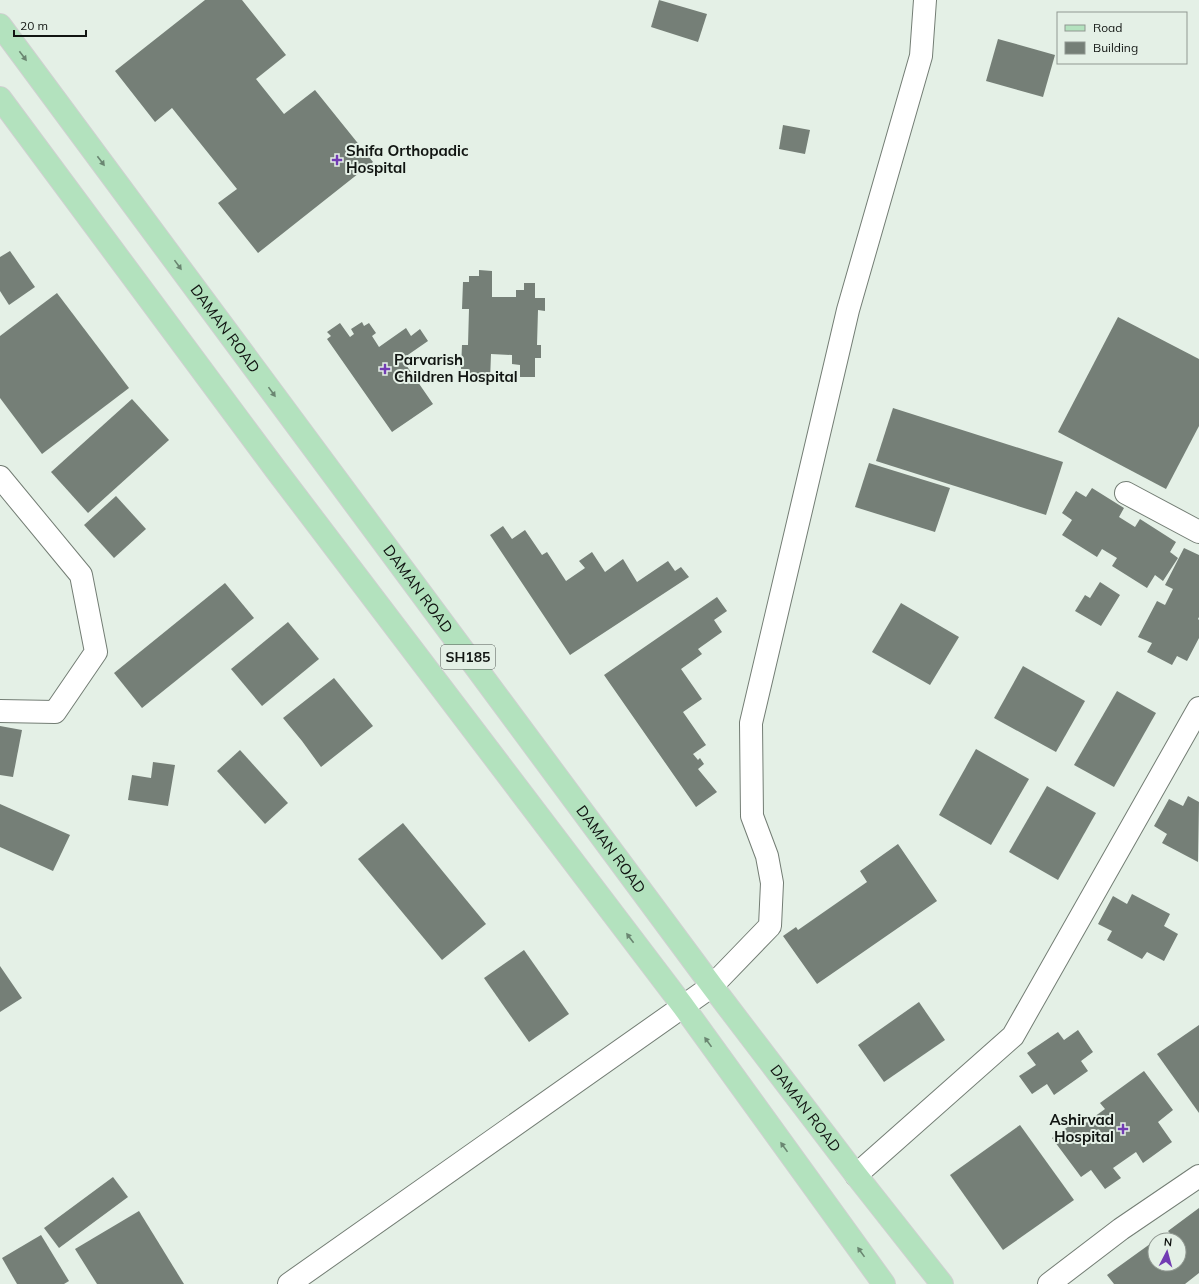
<svg xmlns="http://www.w3.org/2000/svg" width="1199" height="1284" viewBox="0 0 1199 1284" font-family="Mulish,sans-serif">
<rect width="100%" height="100%" fill="#e4f0e6"/>
<g fill="#757f77">
<path d="M205 0H242L286 55 256 79 284 114 315 90 373 162 258 253 218 203 237 189 172 108 155 122 115 71Z"/>
<path d="M659 0 707 14 698 42 651 27Z"/>
<path d="M998 39 1055 55 1043 97 986 81Z"/>
<path d="M783 125 810 130 805 154 779 149Z"/>
<path d="M10 251 35 287 9 305 0 291V257Z"/>
<path d="M479 270 492 271V297H516V290H524V283H535V298H545V311L538 310 537 345H541V358H535V377H520V365L512 364V355L491 354 490 381 476 380 477 374H467V369H461L462 345H468L469 309H462L463 282H469V276H479Z"/>
<path d="M57 293 129 388 42 454 0 398V336Z"/>
<path d="M1118 317 1199 359V426L1166 489 1058 432Z"/>
<path d="M362 322 364 326 369 323 376 333 372 336 379 347 406 328 411 336 420 329 428 341 402 359 433 404 392 432 327 339 331 336 327 332 340 323 350 337 354 334 351 329Z"/>
<path d="M132 399 169 440 88 513 51 472Z"/>
<path d="M893 408 1063 462 1046 515 876 461Z"/>
<path d="M869 463 950 488 935 532 855 507Z"/>
<path d="M1092 488 1124 508 1119 517 1135 527 1140 519 1176 542 1170 552 1178 558 1163 581 1155 575 1147 588 1112 566 1117 558 1102 549 1097 557 1062 535 1072 520 1062 513 1076 491 1086 497Z"/>
<path d="M116 496 146 529 114 558 84 525Z"/>
<path d="M503 526 512 539 525 530 542 555 547 552 566 581 585 568 579 561 592 552 605 572 623 559 637 582 668 561 675 571 681 567 689 577 570 655 490 535Z"/>
<path d="M1184 548 1199 555V617L1198 619 1199 620V638L1187 661 1177 656 1172 665 1147 652 1152 643 1138 637 1157 601 1165 605 1173 589 1165 585Z"/>
<path d="M1100 582 1120 595 1101 626 1075 611 1085 595 1090 598Z"/>
<path d="M225 583 254 618 142 708 114 673Z"/>
<path d="M717 597 727 611 714 620 722 632 698 649 702 654 681 669 702 699 683 712 706 745 693 754 698 760 700 758 704 764 698 769 717 792 696 807 604 675Z"/>
<path d="M901 603 959 637 930 685 872 652Z"/>
<path d="M288 622 319 659 262 706 231 669Z"/>
<path d="M1023 666 1085 701 1056 752 994 718Z"/>
<path d="M334 678 373 726 321 767 302 741 283 718Z"/>
<path d="M1117 691 1156 713 1114 787 1074 765Z"/>
<path d="M0 726 22 730 13 777 0 775Z"/>
<path d="M976 749 1029 779 991 845 939 815Z"/>
<path d="M240 750 288 803 265 824 217 771Z"/>
<path d="M153 762 175 765 168 806 128 800 132 775 151 778Z"/>
<path d="M1047 786 1096 813 1058 880 1009 852Z"/>
<path d="M1188 796 1199 802 1198 862 1162 843 1167 834 1154 826 1169 799 1183 806Z"/>
<path d="M0 804 70 835 53 871 0 847Z"/>
<path d="M403 823 486 924 442 960 358 859Z"/>
<path d="M898 844 937 901 817 984 783 936 796 927 798 930 867 882 860 871Z"/>
<path d="M1132 894 1170 914 1164 926 1178 934 1164 961 1147 952 1142 959 1107 940 1112 931 1098 924 1113 896 1127 904Z"/>
<path d="M524 950 569 1014 529 1042 484 978Z"/>
<path d="M0 966 22 998 0 1012Z"/>
<path d="M919 1002 945 1040 884 1082 858 1045Z"/>
<path d="M1199 1025V1113L1157 1054Z"/>
<path d="M1078 1030 1093 1052 1081 1061 1088 1071 1054 1095 1047 1084 1032 1094 1019 1076 1036 1065 1027 1053 1058 1032 1064 1040Z"/>
<path d="M1144 1071 1173 1110 1158 1122 1172 1142 1143 1163 1136 1152 1113 1168 1121 1178 1105 1189 1091 1170 1081 1177 1052 1138 1079 1119 1083 1125 1105 1109 1100 1103Z"/>
<path d="M1020 1125 1074 1200 1003 1250 950 1175Z"/>
<path d="M113 1177 128 1197 59 1248 44 1228Z"/>
<path d="M1199 1208V1273L1185 1284H1114L1107 1275 1150 1244 1155 1251V1264H1179V1253L1183 1250 1179 1245V1240H1176L1168 1231Z"/>
<path d="M139 1211 184 1284H97L75 1249Z"/>
<path d="M41 1235 69 1281 64 1284H17L2 1258Z"/>
</g>
<g fill="none" stroke-linecap="round" stroke-linejoin="round">
<defs>
<g id="street">
<path d="M0 477 81 575 96 652 55 712 0 711"/>
<path d="M1126 493 1199 532"/>
<path d="M856 1175 1013 1036 1199 708"/>
<path d="M289 1284 712 986 770 926 772 883 767 856 752 816 751 723 848 310 921 56 925 0"/>
<path d="M1049 1284 1121 1229 1199 1176"/>
</g>
<g id="primary">
<path id="s1" d="M0 25 712 986 856 1175 942 1284"/>
<path d="M0 98 276 470 683 1006 884 1284"/>
</g>
</defs>
<use href="#street" stroke="#737d74" stroke-width="24"/>
<use href="#primary" stroke="#cfd0d0" stroke-width="24"/>
<use href="#street" stroke="#fff" stroke-width="22"/>
<use href="#primary" stroke="#b3e2be" stroke-width="22"/>
</g>
<defs><path id="oneway-solid" d="M-6-.8H1V-3.2L6.5 0L1 3.2V.8H-6Z"/></defs>
<g fill="#6a8671">
<use href="#oneway-solid" transform="translate(23 56) rotate(53)"/>
<use href="#oneway-solid" transform="translate(101 161) rotate(53)"/>
<use href="#oneway-solid" transform="translate(178 265) rotate(54)"/>
<use href="#oneway-solid" transform="translate(272 392) rotate(54)"/>
<use href="#oneway-solid" transform="translate(630 938) rotate(-127)"/>
<use href="#oneway-solid" transform="translate(708 1042) rotate(-126)"/>
<use href="#oneway-solid" transform="translate(784 1147) rotate(-126)"/>
<use href="#oneway-solid" transform="translate(861 1252) rotate(-126)"/>
</g>
<g fill="#723cb3" stroke="#e4f0e6" stroke-width="1.5">
<path d="M335 154h4v4h4v4h-4v4h-4v-4h-4v-4h4z"/>
<path d="M383 363h4v4h4v4h-4v4h-4v-4h-4v-4h4z"/>
<path d="M1121 1123h4v4h4v4h-4v4h-4v-4h-4v-4h4z"/>
</g>
<g text-anchor="middle" stroke-width="4" stroke-linejoin="round" paint-order="stroke">
<rect fill="#e4f0e6" stroke="#505752" stroke-width="1" x="441" y="645" width="54" height="24" rx="3"/>
<g font-size="14" font-weight="bold" fill="#111512">
<text x="468" y="662">SH185</text>
</g>
<g font-size="15" font-weight="bold" fill="#111512" stroke="#e4f0e6" text-anchor="start">
<text x="346" y="156">Shifa Orthopadic<tspan x="346" dy="17">Hospital</tspan></text>
<text x="394" y="365">Parvarish<tspan x="394" dy="17">Children Hospital</tspan></text>
<text x="1114" y="1125" text-anchor="end">Ashirvad<tspan x="1114" dy="17">Hospital</tspan></text>
</g>
<g font-size="15" fill="#111512" stroke="#e4f0e6">
<text dy="5" stroke="none"><textPath href="#s1" startOffset="378">DAMAN ROAD</textPath></text>
<text dy="5" stroke="none"><textPath href="#s1" startOffset="702">DAMAN ROAD</textPath></text>
<text dy="5" stroke="none"><textPath href="#s1" startOffset="1026">DAMAN ROAD</textPath></text>
<text dy="5" stroke="none"><textPath href="#s1" startOffset="1350">DAMAN ROAD</textPath></text>
</g>
</g>
<rect x="1057" y="12" width="130" height="52" fill="#e4f0e6" stroke="#909891"/>
<rect x="1065" y="25" width="20" height="6" fill="#b3e2be" stroke="#909891"/>
<text x="1093" y="32" font-size="12" fill="#111512">Road</text>
<rect x="1065" y="42" width="20" height="12" fill="#757f77" stroke="#909891"/>
<text x="1093" y="52" font-size="12" fill="#111512">Building</text>
<g transform="translate(1167 1252) rotate(6)"><circle r="19" fill="#e4f0e6" stroke="#909891"/>
<path d="M0-3L7 15L0 10L-7 15Z" fill="#723cb3"/>
<text y="-6" font-size="11" font-weight="bold" text-anchor="middle" fill="#111512">N</text>
</g>
<path d="M14 30v6h72v-6" fill="none" stroke="#111512" stroke-width="2"/>
<text x="20" y="30" font-size="12" fill="#111512" stroke="#e4f0e6" stroke-width="3" paint-order="stroke">20 m</text>
</svg>
